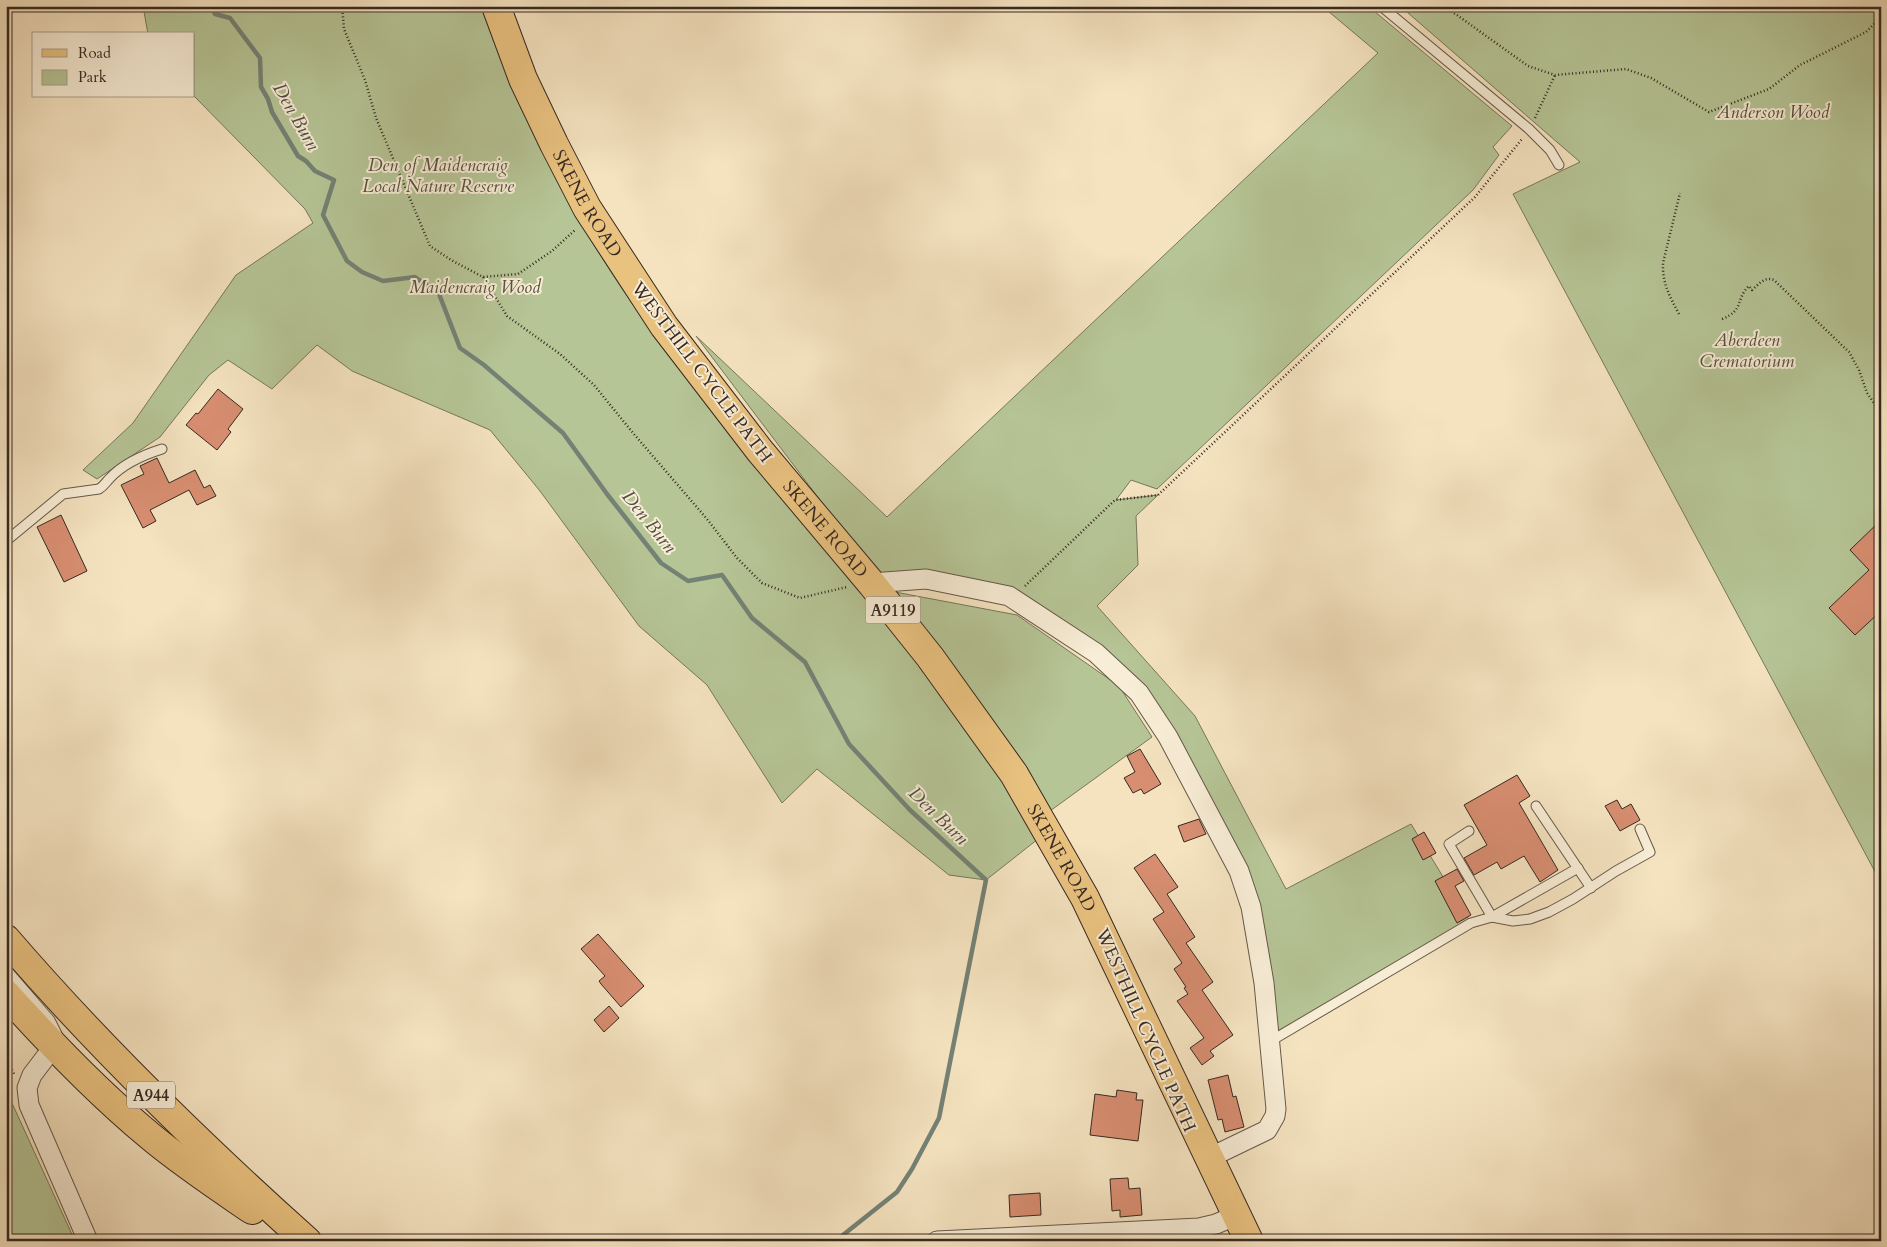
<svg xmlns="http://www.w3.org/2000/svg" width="1887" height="1247" viewBox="0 0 1887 1247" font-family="Cardo,serif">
<rect width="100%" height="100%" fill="#f5e3c0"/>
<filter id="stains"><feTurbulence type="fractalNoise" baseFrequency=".004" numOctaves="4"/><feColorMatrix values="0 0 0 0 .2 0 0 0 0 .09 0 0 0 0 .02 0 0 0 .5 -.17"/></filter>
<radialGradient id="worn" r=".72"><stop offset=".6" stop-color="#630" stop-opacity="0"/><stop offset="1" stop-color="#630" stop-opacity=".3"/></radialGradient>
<g fill="#b6c596" stroke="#76775c">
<path d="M143 6H481C519 110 568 212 632 303 708 412 800 510 882 615 919 663 956 712 990 761 1008 786 1022 813 1038 839L986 880 949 875 817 769 782 803 707 685 639 626 540 491 490 430 352 371 317 345 272 389 228 360 209 375 160 437 97 479 83 470 133 423 236 275 313 223 305 209 194 96V34H148Z"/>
<path d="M1322 6H1368L1512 126 1493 147 1499 155 1473 190 1157 489 1131 480 1116 500 1158 495 1136 516 1138 565 1097 606 1195 716 1286 889 1411 824 1471 923 1269 1042 1251 907 1139 693 1013 598 882 582 696 336 887 517 1378 53Z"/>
<path d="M1400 6H1881V883L1513 194 1580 162Z"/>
<path d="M895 592 1017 615 1119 686 1152 737 1050 811Z"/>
<path d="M6 1090 75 1241H6Z"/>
</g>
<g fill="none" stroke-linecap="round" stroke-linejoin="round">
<path stroke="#748275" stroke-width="4.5" d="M211 6 215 14 230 18 260 58 261 87 268 99 272 112 298 156 306 161 315 171 334 180 323 215 347 261 362 272 383 281 415 277 439 294 460 348 484 365 563 433 607 494 661 563 688 581 722 575 752 618 805 662 849 744 910 810 986 880 939 1118 912 1169 897 1192 843 1235"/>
</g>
<g fill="#d88e71" stroke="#362922">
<path d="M218 389 243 409 228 429 231 432 217 450 186 425 196 413 198 414Z"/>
<path d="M157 458 169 483 195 470 204 488 210 485 216 496 197 505 189 490 150 510 156 521 143 528 121 485 144 474 140 466Z"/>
<path d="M61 515 87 571 64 582 37 527Z"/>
<path d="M1881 520V611L1855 635 1829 608 1869 570 1850 550Z"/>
<path d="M1140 749 1161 784 1144 794 1141 789 1133 793 1124 778 1135 772 1127 756Z"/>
<path d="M1517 775 1530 796 1519 803 1558 870 1540 882 1524 856 1501 869 1497 862 1474 875 1464 858 1487 845 1464 805Z"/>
<path d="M1617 800 1622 809 1631 804 1640 820 1620 831 1605 806Z"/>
<path d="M1199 819 1206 834 1184 842 1178 826Z"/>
<path d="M1424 832 1436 853 1423 860 1412 839Z"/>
<path d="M1155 854 1178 887 1167 894 1195 937 1186 943 1213 982 1202 990 1233 1035 1210 1051 1214 1056 1202 1065 1190 1048 1204 1038 1177 1001 1188 994 1184 988 1186 987 1174 969 1182 963 1153 919 1164 912 1134 868Z"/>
<path d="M1457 869 1464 881 1455 886 1471 915 1457 923 1435 881Z"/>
<path d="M598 934 644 986 621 1007 601 984 599 981 605 976 581 949Z"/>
<path d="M609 1006 619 1018 604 1032 594 1020Z"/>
<path d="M1228 1075 1233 1097 1236 1096 1244 1127 1225 1132 1222 1119 1218 1120 1208 1080Z"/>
<path d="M1117 1090 1137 1093 1136 1100H1143L1138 1141 1090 1135 1095 1094 1116 1097Z"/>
<path d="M1128 1178 1129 1189 1140 1188 1142 1215 1120 1217V1210L1112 1211 1110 1179Z"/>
<path d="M1040 1193 1041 1215 1010 1217 1009 1195Z"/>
</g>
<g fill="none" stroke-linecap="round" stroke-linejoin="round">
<defs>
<g id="service">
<path d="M1381 6 1529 129 1550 150 1559 165"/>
<path d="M6 541 63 494 99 489C104 486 106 482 110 478 124 463 143 455 162 449"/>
<path d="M1536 806 1591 888"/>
<path d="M1492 917 1513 921 1530 919 1549 912 1573 899 1616 871 1650 852 1640 829"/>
<path d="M1492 917 1578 868"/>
<path d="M6 969 50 1020 58 1036"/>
<path d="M1269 1042 1471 923 1492 917 1449 844 1469 831"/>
</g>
<g id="minor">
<path d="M871 583 926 579 1009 596 1096 653 1139 693 1168 737 1239 871 1251 907 1264 983 1276 1109 1275 1116 1267 1130 1209 1158"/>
<path d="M54 1046 32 1075 27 1088 29 1105 88 1241"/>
<path d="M937 1241 1199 1228 1216 1224 1237 1215"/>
</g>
<g id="primary">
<path id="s1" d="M496 6 523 79 554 144 587 208 664 326 760 451 871 583 930 657 1014 774 1085 898 1249 1241"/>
<path d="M6 939C99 1047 201 1146 307 1241"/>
<path d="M6 994C51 1044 98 1093 150 1136 182 1163 217 1186 252 1210"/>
</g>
</defs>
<use href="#service" stroke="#66584a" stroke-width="11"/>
<use href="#minor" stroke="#66584a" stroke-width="21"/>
<use href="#primary" stroke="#362922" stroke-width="30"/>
<g stroke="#362922" stroke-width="2.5" stroke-dasharray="1 2.5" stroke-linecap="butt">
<path d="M342 6 344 29 365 80 376 118 430 246 451 260 483 277 518 274 552 251 575 230"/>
<path d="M1442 6 1457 15 1528 66 1555 75 1626 69 1651 78 1709 112 1769 89 1800 65 1866 32 1881 17"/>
<path d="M1535 118 1555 75"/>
<path d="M483 277 507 316 560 354 594 385 633 433 707 519 737 558 762 583 800 598 847 587"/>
<path d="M1679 314C1670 297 1662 283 1663 263L1680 193"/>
<path d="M1722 319C1745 310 1735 299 1749 286L1752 290C1759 284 1765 276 1774 280L1849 352 1859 370 1867 393 1881 413"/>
<path d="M1025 586 1115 500 1158 495 1475 197 1522 139"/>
<path d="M6 1057 14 1074"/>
<path d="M327 1236 333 1241"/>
</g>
<use href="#service" stroke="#f8edd6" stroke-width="9"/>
<use href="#minor" stroke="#f8edd6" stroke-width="19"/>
<use href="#primary" stroke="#eac280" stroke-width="28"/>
</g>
<g text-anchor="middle" stroke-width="4" stroke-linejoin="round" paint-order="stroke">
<g fill="#f8edd6" stroke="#706458" stroke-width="1">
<rect x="865.5" y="596.5" width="55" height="27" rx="4"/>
<rect x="127" y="1081.5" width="48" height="27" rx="4"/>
</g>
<g font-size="16" font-weight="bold" fill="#362922">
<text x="893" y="616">A9119</text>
<text x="151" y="1101">A944</text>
</g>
<g font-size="18" font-style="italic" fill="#56503f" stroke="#f8edd6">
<text x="1773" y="118">Anderson Wood</text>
<text x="438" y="171">Den of Maidencraig<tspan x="438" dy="21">Local Nature Reserve</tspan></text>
<text x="475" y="293">Maidencraig Wood</text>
<text x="1747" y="346">Aberdeen<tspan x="1747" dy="21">Crematorium</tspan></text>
</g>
<g font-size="18" fill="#362922" stroke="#f8edd6">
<text dy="6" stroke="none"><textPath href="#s1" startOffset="218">SKENE ROAD</textPath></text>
<text transform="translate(702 372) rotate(53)" y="6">WESTHILL CYCLE PATH</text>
<text dy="6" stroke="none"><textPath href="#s1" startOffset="622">SKENE ROAD</textPath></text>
<text dy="6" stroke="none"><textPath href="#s1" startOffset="1028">SKENE ROAD</textPath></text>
<text transform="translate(1146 1030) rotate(66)" y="6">WESTHILL CYCLE PATH</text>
</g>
<g font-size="19" font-style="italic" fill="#504e45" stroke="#f8edd6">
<text transform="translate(297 116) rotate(60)" y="7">Den Burn</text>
<text transform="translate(650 521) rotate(51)" y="7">Den Burn</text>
<text transform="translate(939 815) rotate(44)" y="7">Den Burn</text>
</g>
</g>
<rect width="1887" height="1247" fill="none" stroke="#f5e3c0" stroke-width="25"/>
<rect x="8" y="8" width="1872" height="1232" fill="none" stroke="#362922" stroke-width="2.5"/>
<rect x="12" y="12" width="1862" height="1222" fill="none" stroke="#362922"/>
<rect x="32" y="32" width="162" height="65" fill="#f8edd6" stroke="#aa9f8e"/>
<rect x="42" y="49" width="25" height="8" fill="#eac280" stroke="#aa9f8e"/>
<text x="78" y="58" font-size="15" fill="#362922">Road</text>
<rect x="42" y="70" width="25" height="15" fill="#b6c596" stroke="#aa9f8e"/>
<text x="78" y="82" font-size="15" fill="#362922">Park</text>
<rect width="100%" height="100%" filter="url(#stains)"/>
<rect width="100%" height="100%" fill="url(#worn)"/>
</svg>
